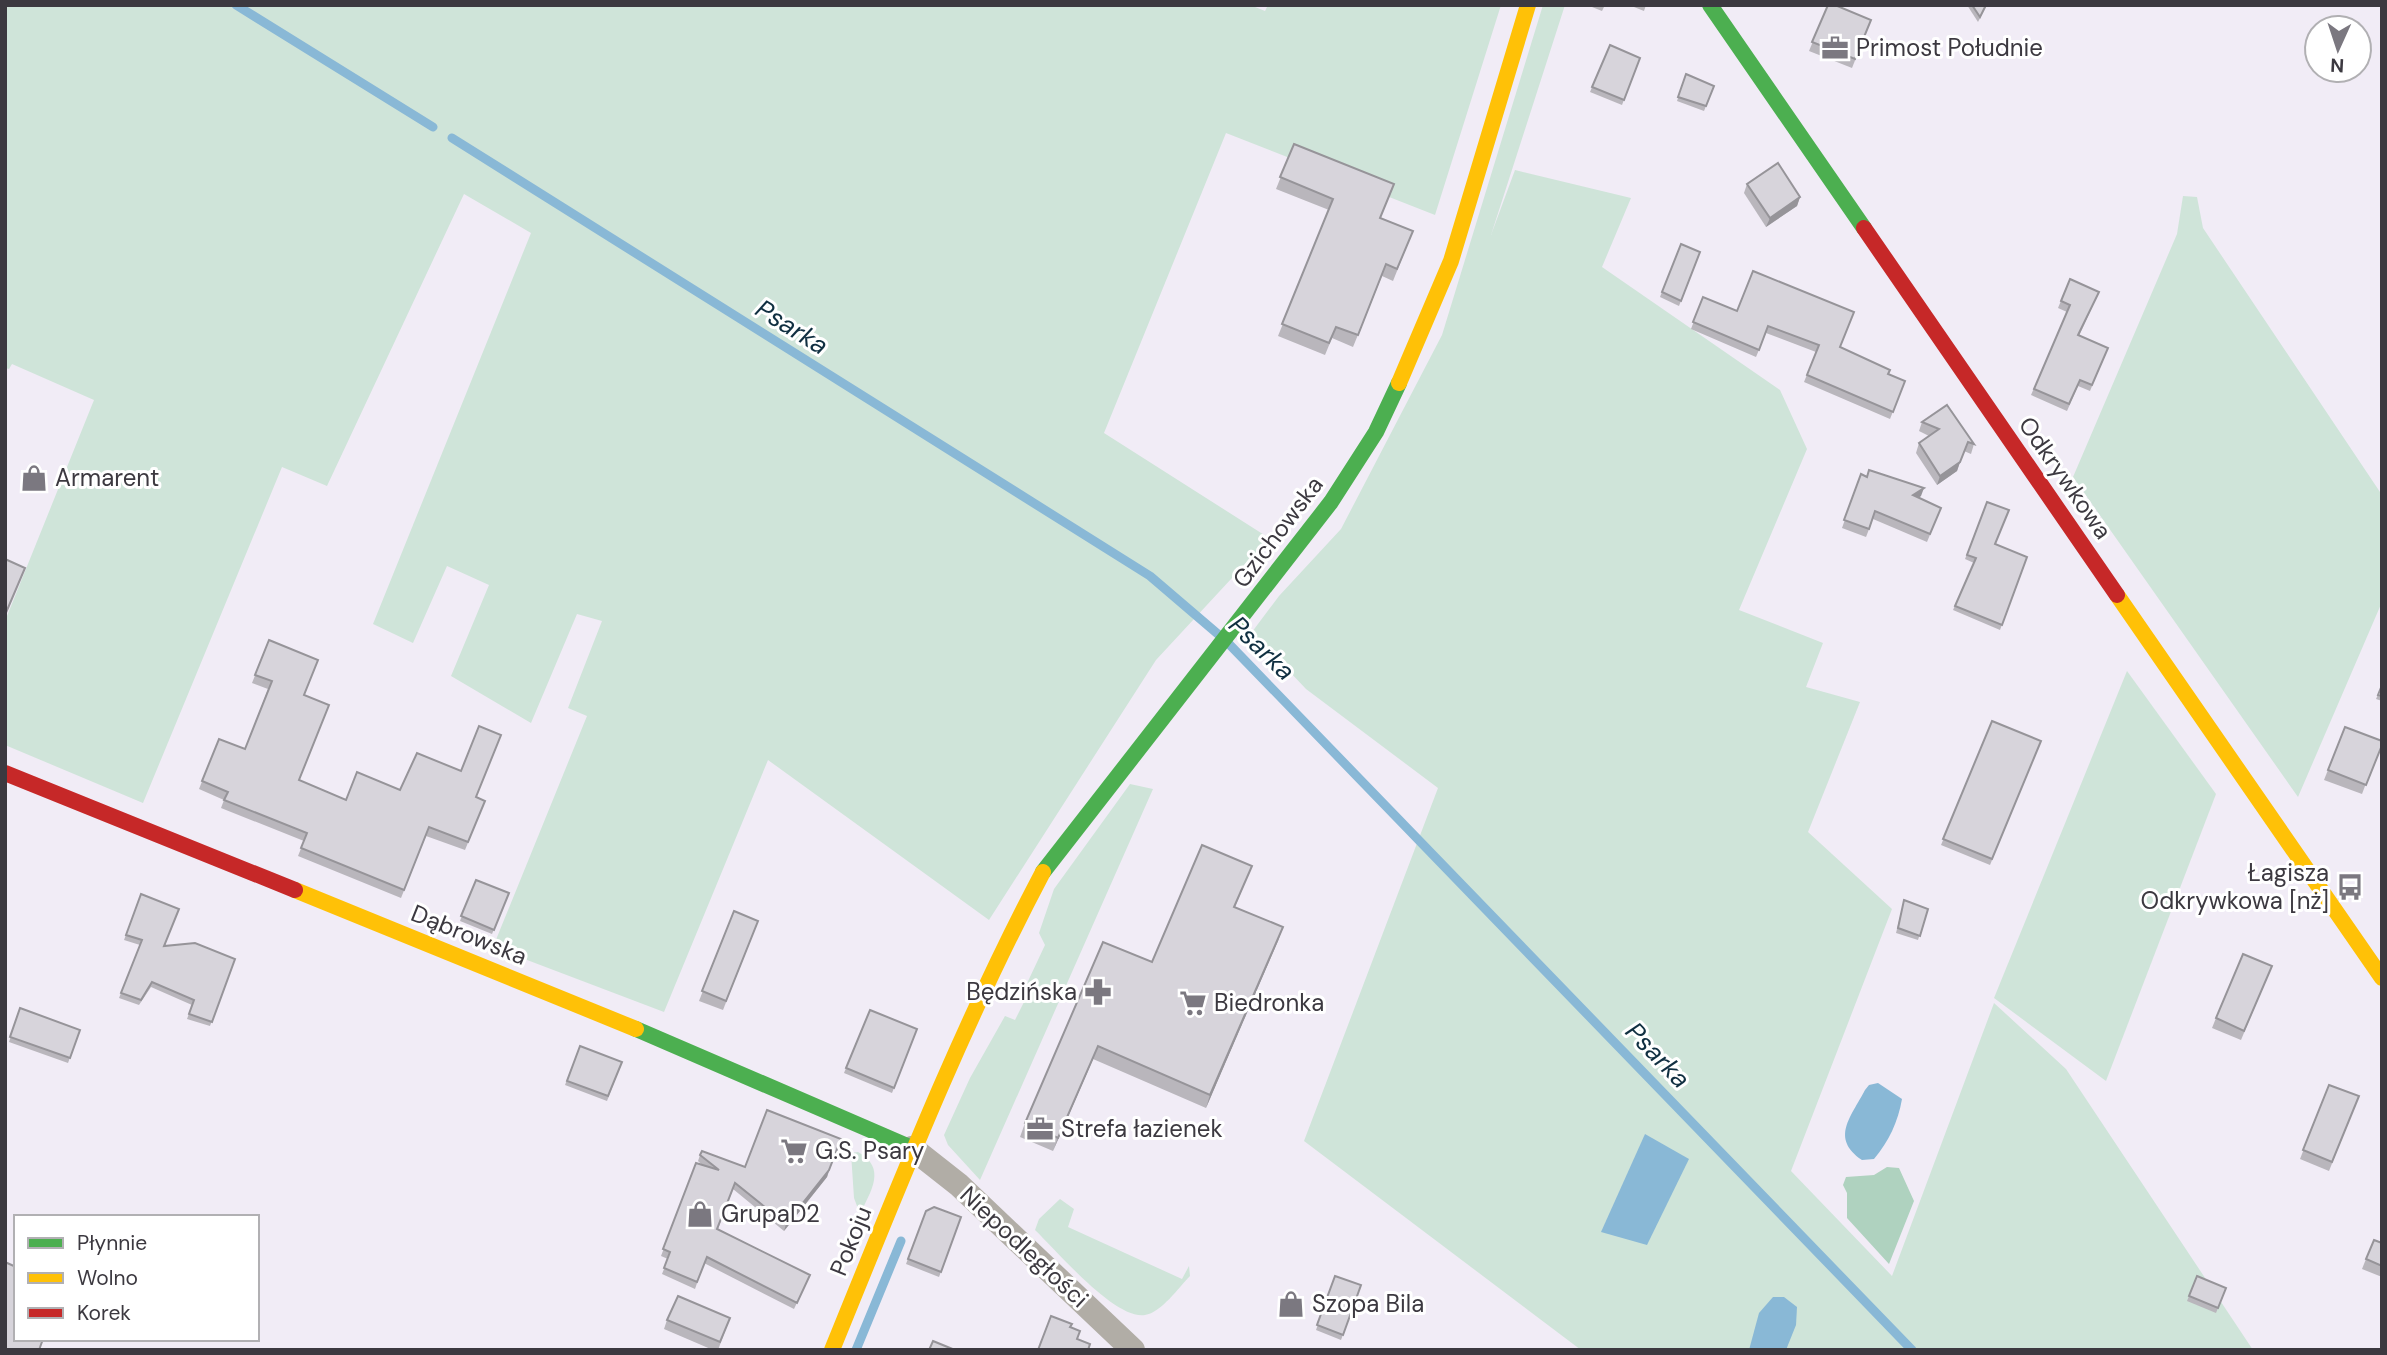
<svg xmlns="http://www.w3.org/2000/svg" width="2387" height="1355" viewBox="0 0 2387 1355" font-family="'DM Sans',sans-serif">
<rect width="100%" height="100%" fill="#f1ecf6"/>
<g fill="#cfe4d9">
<path d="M5 5H1250L1265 11 1268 5H1501L1435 215 1226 133 1104 433 1269 538 1156 660 989 920 768 760 664 1012 493 947 587 716 568 708 602 621 577 614 531 723 451 676 489 585 447 566 413 643 373 624 531 233 464 194 327 486 282 467 143 803 5 745V621L94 400 12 364 9 369 5 368Z"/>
<path d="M1543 5H1565L1491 235 1515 170 1631 198 1602 267 1780 390 1807 449 1739 610 1823 643 1806 687 1860 702 1808 832 1892 909 1791 1171 1892 1276 1994 1003 2066 1069 2253 1350H1581L1304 1141 1438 788 1306 689 1252 632 1279 596 1341 529 1442 335Z"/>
<path d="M2183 196 2197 197 2203 228 2382 495V602L2298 797 2073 477 2177 234Z"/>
<path d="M2127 671 2216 794 2106 1081 1994 998Z"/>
<path d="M1130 784 1153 789 980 1180 948 1145 944 1135 970 1078 1005 1016 1015 1020 1026 998 1022 994 1045 945 1039 933 1054 889Z"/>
<path d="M858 1152C887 1168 871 1191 860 1214L854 1198 851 1153Z"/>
<path d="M1060 1199 1074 1209 1068 1227 1182 1279 1189 1266 1190 1276C1179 1287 1161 1313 1145 1315 1115 1320 1057 1251 1035 1230L1039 1219Z"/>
</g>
<path fill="#afd2bf" d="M1887 1167 1899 1168 1914 1201 1889 1264 1847 1218V1193L1843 1185 1846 1177 1874 1175Z"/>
<g fill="#89b8d6">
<path d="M1878 1083 1902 1099C1898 1122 1889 1141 1874 1159L1862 1160C1830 1138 1851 1117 1865 1090L1869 1085Z"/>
<path d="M1645 1134 1689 1159 1647 1245 1601 1232Z"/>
<path d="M1773 1297H1784L1797 1307 1796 1325 1786 1350H1749L1759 1313Z"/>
</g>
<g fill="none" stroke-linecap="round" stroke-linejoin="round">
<g stroke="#89b8d6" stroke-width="9">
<path d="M236 5 433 127"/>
<path d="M452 138 1150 576 1219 635"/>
<path d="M1229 644 1912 1350"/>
<path d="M856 1350 901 1241"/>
</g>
<path stroke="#b1ada6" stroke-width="24" d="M912 1148 959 1185 1133 1350"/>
<g stroke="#4caf50" stroke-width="16">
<path d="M1710 5 1864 228"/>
<path d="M1043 872 1331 502 1376 432 1399 383"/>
<path d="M636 1029 912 1148"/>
</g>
<g stroke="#ffc107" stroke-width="16">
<path d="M1399 383 1451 261 1528 5"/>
<path d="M2117 595 2382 978"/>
<path d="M295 890 636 1029"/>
<path d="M832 1350C898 1188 961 1027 1043 872"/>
</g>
<g stroke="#c62828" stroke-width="16">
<path d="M1864 228 2117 595"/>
<path d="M5 773 295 890"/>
</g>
</g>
<g fill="#b9b6bc">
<path d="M1587 5H1605L1602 11Z"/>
<path d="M1629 5H1646L1644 11Z"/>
<path d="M1828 5 1871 20 1852 68 1809 51Z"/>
<path d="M1967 5H1987L1978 22Z"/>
<path d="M1610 45 1640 58 1622 105 1590 92Z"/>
<path d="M1686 74 1714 86 1704 111 1677 101Z"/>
<path d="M1294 144 1381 218 1413 231 1393 281 1382 276 1353 347 1332 338 1325 355 1278 336 1329 210 1276 189Z"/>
<path d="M1747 184 1800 197 1797 206 1766 227 1744 193Z"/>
<path d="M1681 244 1700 252 1679 306 1660 297Z"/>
<path d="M2070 279 2099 292 2079 336 2108 348 2090 391 2078 386 2067 411 2031 395 2067 312 2058 308Z"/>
<path d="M1703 297 1737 311 1841 348 1888 374 1905 381 1890 419 1804 382 1816 352 1766 333 1756 357 1691 329Z"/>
<path d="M1922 422 1974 444 1971 454 1964 451 1957 471 1937 485 1916 453 1919 443 1929 436 1919 431Z"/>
<path d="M1861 474 1921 496 1918 498 1941 508 1927 542 1873 519 1866 537 1842 528Z"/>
<path d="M1987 502 1995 544 2027 557 2000 630 1953 610 1974 563 1965 559Z"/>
<path d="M269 640 304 695 299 780 346 800 400 790 476 797 485 801 465 850 426 836 401 898 298 856 304 841 221 808 224 800 199 789 219 739 245 749 268 689 252 683Z"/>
<path d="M2382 685V701L2376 699Z"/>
<path d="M1992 721 2041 741 1990 865 1941 845Z"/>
<path d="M2345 727 2382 741 2362 794 2324 780Z"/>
<path d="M1252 866 1235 907 1283 927 1206 1108 1093 1059 1053 1151 1020 1137 1025 1123 1152 962Z"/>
<path d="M476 880 509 893 492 934 460 921Z"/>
<path d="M141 894 164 946 235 959 210 1026 187 1019 192 1005 151 987 139 1005 119 998 140 945 124 940Z"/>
<path d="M1904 900 1928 909 1918 940 1896 933Z"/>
<path d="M734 911 758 921 723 1010 699 1001Z"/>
<path d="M2272 966 2241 1040 2212 1028 2216 1018Z"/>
<path d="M20 1008 80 1030 68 1063 9 1042Z"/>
<path d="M870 1010 917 1029 892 1093 844 1073Z"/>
<path d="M580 1046 622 1062 607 1101 565 1085Z"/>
<path d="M2329 1085 2359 1096 2329 1171 2300 1159Z"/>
<path d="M841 1139 827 1177 784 1231 733 1189 718 1229 810 1275 794 1309 704 1263 695 1289 662 1274 668 1259 661 1256 696 1163 702 1165 698 1161 700 1155 745 1167Z"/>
<path d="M926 1211 961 1217 939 1277 906 1264Z"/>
<path d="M2382 1243V1277L2362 1269 2366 1259Z"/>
<path d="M1335 1276 1361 1285 1341 1340 1316 1330Z"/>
<path d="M2197 1276 2226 1288 2216 1313 2187 1301Z"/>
<path d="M730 1318 718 1350H713L664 1329 667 1320Z"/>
</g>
<g fill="#969499">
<path d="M1800 197 1797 206 1766 227 1770 218Z"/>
<path d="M1960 462 1957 471 1937 485 1940 476Z"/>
<path d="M1924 488 1921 496 1910 503 1913 495Z"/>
<path d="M1283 927 1278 941 1206 1108 1210 1095Z"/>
<path d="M1098 1046 1093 1059 1053 1151 1058 1138Z"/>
<path d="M829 1170 827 1177 784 1231 786 1224Z"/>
</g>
<g fill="#d7d4db" stroke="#969499" stroke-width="2">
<path d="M1828 5H1835L1871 20 1855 59 1812 42Z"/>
<path d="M1972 5H1986L1980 17Z"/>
<path d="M1610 45 1640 58 1624 100 1592 87Z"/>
<path d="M1686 74 1714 86 1706 106 1678 97Z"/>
<path d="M1294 144 1394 184 1380 218 1413 231 1397 269 1386 264 1358 335 1336 327 1329 343 1282 324 1333 199 1280 177Z"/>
<path d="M1778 163 1800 197 1770 218 1747 184Z"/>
<path d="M1681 244 1700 252 1681 301 1662 292Z"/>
<path d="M1753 271 1854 312 1840 347 1890 370 1888 374 1905 381 1893 412 1807 375 1819 345 1768 326 1759 350 1693 322 1703 297 1737 311Z"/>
<path d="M2070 279 2099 292 2078 335 2108 348 2092 385 2080 380 2069 404 2034 389 2070 305 2061 301Z"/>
<path d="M1947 405 1974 444 1968 442 1960 462 1940 476 1919 443 1939 429 1922 422Z"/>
<path d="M1869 470 1924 488 1913 495 1941 508 1930 534 1875 511 1869 529 1844 520 1861 474 1867 477Z"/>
<path d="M1987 502 2009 510 1995 544 2027 557 2002 625 1955 606 1976 558 1967 555Z"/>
<path d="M5 559 25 568 5 615Z"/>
<path d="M269 640 318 660 304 695 329 705 299 780 346 800 357 772 400 790 417 753 461 771 479 726 501 735 476 797 485 801 468 842 429 827 404 890 301 848 307 833 224 800 228 792 202 781 219 739 245 749 272 681 255 675Z"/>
<path d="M2382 685V696L2378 695Z"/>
<path d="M1992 721 2041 741 1992 859 1943 839Z"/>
<path d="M2345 727 2382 741V745L2366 785 2328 770Z"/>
<path d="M1202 845 1252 866 1234 907 1283 927 1210 1095 1098 1046 1058 1138 1025 1123 1103 942 1152 962Z"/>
<path d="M476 880 509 893 494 930 461 916Z"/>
<path d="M141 894 179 909 164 946 195 943 235 959 212 1022 189 1014 194 1000 152 982 141 1000 121 993 142 940 126 935Z"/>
<path d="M1904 900 1928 909 1920 936 1898 928Z"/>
<path d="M734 911 758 921 726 1001 702 991Z"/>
<path d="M2243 954 2272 966 2244 1031 2216 1018Z"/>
<path d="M20 1008 80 1030 70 1058 10 1037Z"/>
<path d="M870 1010 917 1029 894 1088 846 1068Z"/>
<path d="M580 1046 622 1062 608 1096 567 1081Z"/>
<path d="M2329 1085 2359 1096 2332 1162 2303 1150Z"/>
<path d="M767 1110 841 1139 829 1170 786 1224 735 1183 717 1229 810 1275 797 1303 707 1257 697 1282 664 1268 670 1252 663 1249 696 1163 719 1170 700 1155 702 1151 745 1167Z"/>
<path d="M934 1207 961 1217 941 1272 908 1259 926 1211Z"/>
<path d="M2374 1240 2382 1243V1266L2366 1259Z"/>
<path d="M5 1262 16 1267V1339H43L39 1350H5Z"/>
<path d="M1335 1276 1361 1285 1343 1335 1317 1325Z"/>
<path d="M2197 1276 2226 1288 2218 1308 2189 1296Z"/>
<path d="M678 1296 730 1318 720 1342 667 1320Z"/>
<path d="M1051 1316 1072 1324 1070 1327 1080 1331 1077 1339 1090 1344 1088 1350H1038Z"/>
<path d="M933 1341 955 1350H929Z"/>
</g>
<defs>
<symbol id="office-bare" viewBox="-9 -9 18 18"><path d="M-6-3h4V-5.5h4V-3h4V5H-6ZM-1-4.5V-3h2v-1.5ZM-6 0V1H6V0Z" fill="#7b7880" stroke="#fff" stroke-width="2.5" paint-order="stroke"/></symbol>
<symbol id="shop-bare" viewBox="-9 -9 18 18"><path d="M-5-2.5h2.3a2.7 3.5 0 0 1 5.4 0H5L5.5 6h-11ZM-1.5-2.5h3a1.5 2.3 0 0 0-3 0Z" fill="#7b7880" stroke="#fff" stroke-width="2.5" paint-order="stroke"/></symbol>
<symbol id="bus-bare" viewBox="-9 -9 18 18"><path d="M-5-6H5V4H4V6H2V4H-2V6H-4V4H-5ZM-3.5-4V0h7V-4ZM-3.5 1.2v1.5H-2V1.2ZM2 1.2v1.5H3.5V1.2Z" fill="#7b7880" stroke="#fff" stroke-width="2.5" paint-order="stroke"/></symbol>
<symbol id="pharmacy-bare" viewBox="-9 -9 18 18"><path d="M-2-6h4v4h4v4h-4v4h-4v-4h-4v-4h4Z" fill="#7b7880" stroke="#fff" stroke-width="2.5" paint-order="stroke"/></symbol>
<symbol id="supermarket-bare" viewBox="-9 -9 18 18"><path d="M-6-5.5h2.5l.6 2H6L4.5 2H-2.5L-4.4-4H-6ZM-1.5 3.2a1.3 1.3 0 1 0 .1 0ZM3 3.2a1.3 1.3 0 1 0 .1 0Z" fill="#7b7880" stroke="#fff" stroke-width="2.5" paint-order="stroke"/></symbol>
</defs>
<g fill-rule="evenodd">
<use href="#office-bare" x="1816" y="29" width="38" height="38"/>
<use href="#shop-bare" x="15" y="459" width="38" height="38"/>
<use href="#bus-bare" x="2331" y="868" width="38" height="38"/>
<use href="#pharmacy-bare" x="1079" y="973" width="38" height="38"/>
<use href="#supermarket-bare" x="1174" y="984" width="38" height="38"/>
<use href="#office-bare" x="1021" y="1110" width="38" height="38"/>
<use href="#supermarket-bare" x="775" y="1132" width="38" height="38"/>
<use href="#shop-bare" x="681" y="1195" width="38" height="38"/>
<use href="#shop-bare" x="1272" y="1285" width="38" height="38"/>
</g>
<g text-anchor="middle" stroke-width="6" stroke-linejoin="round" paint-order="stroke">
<g font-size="24" fill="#3c3940" stroke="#fff" text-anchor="start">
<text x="1856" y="56">Primost Południe</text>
<text x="55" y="486">Armarent</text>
<text x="2329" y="881" text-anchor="end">Łagisza<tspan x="2329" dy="28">Odkrywkowa [nż]</tspan></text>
<text x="1077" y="1000" text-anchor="end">Będzińska</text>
<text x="1214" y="1011">Biedronka</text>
<text x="1061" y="1137">Strefa łazienek</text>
<text x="815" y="1159">G.S. Psary</text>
<text x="721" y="1222">GrupaD2</text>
<text x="1312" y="1312">Szopa Bila</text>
</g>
<g font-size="24" fill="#3c3940" stroke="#fff">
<text transform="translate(2065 478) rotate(55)" y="8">Odkrywkowa</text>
<text transform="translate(1278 532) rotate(-53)" y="8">Gzichowska</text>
<text transform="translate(469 935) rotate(22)" y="8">Dąbrowska</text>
<text transform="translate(851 1241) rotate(-68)" y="8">Pokoju</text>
<text transform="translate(1024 1247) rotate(43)" y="8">Niepodległości</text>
</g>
<g font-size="26" font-style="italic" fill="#102f41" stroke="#fff">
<text transform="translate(792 327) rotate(32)" y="9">Psarka</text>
<text transform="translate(1262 648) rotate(44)" y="9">Psarka</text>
<text transform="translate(1658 1055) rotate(46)" y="9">Psarka</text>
</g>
</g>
<rect width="2387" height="1355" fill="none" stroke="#3c3940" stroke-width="14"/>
<rect x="14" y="1215" width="245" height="126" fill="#ffffff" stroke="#b1b0b3" stroke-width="2"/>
<rect x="28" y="1238" width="35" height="10" fill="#4caf50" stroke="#b1b0b3" stroke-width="2"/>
<text x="77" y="1250" font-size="21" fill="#3c3940">Płynnie</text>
<rect x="28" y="1273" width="35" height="10" fill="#ffc107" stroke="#b1b0b3" stroke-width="2"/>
<text x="77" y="1285" font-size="21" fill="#3c3940">Wolno</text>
<rect x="28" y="1308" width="35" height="10" fill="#c62828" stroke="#b1b0b3" stroke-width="2"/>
<text x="77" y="1320" font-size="21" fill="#3c3940">Korek</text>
<g transform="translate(2338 49) rotate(183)"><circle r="33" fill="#ffffff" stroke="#b1b0b3" stroke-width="2"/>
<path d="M0-5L12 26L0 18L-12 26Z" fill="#7b7880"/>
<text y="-10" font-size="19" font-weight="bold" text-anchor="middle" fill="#3c3940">N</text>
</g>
</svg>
